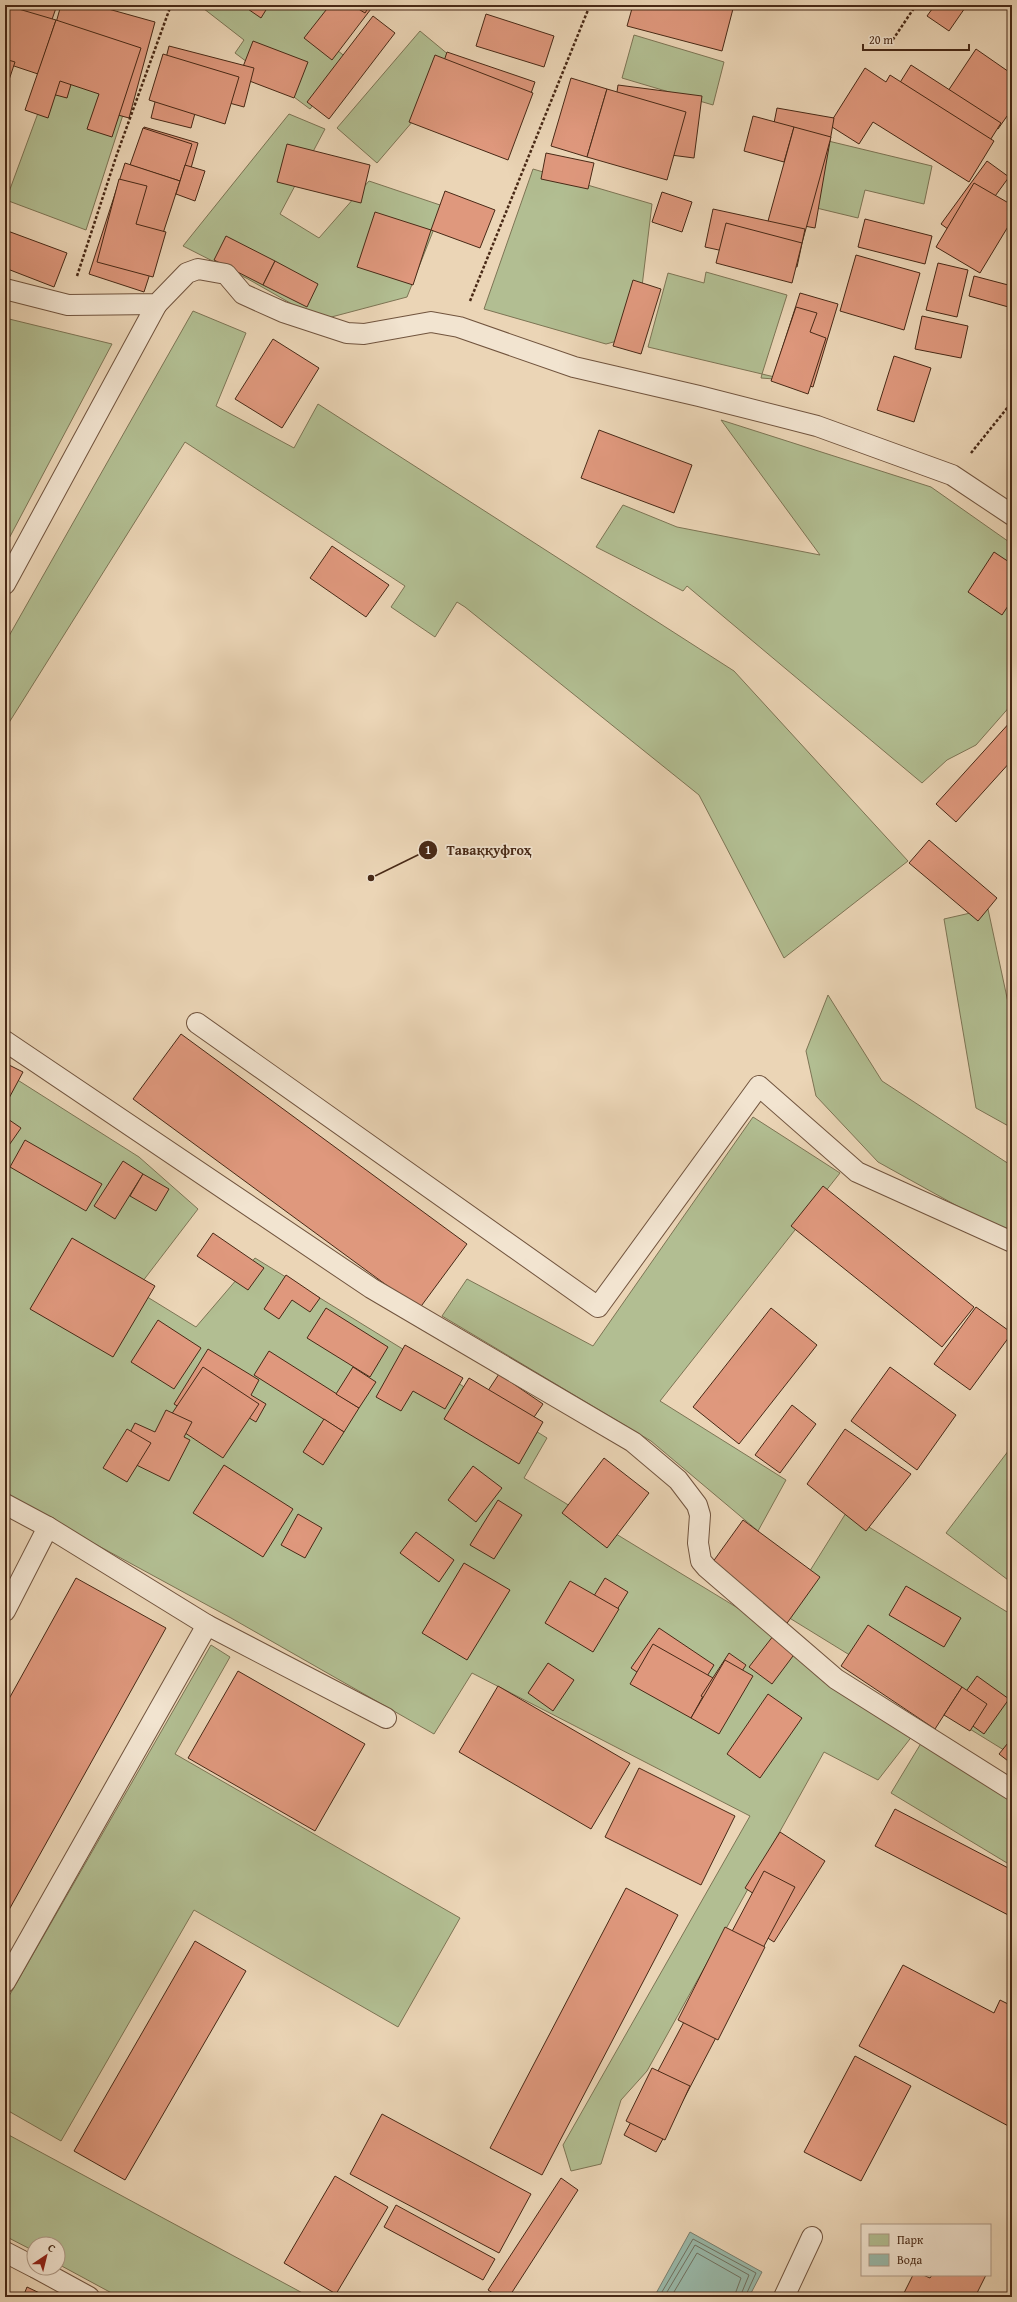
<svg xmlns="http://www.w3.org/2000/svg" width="1017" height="2302" viewBox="0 0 1017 2302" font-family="'Gentium Book Plus',serif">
<rect width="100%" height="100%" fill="#ebd5b6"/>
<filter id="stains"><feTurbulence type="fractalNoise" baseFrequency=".005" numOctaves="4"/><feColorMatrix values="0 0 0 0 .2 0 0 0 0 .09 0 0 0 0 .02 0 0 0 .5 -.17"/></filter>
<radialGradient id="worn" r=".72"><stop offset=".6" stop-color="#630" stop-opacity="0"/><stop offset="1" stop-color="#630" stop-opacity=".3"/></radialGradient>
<g fill="#b2be92" stroke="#7d7454">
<path d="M199 5H360L331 45 348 59 310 109 235 53 244 40Z"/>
<path d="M420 31 461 65 377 163 337 128Z"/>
<path d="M634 35 724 62 713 105 622 78Z"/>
<path d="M52 75 129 96 86 230 6 200Z"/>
<path d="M289 114 325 129 280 214 319 238 369 181 443 206 407 297 320 320 248 279 183 246Z"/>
<path d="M820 139 932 166 924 204 865 190 858 218 804 205Z"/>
<path d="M533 169 652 204 636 336 606 344 484 309Z"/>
<path d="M706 272 787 295 762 374 787 380 761 378 762 374 648 347 668 273 704 283Z"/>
<path d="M193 311 246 333 216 406 294 448 318 404 734 671 908 861 784 958 699 795 465 607 457 602 435 637 391 607 405 586 185 442 5 729V643Z"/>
<path d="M5 318 112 344 5 546Z"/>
<path d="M721 420 931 487 1012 544V704L976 745 947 760 922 783 687 586 683 591 596 547 623 505 677 527 820 555Z"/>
<path d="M988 909 1012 1021V1128L976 1108 944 919Z"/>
<path d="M828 995 882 1081 1012 1166V1233L995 1227 878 1162 816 1096 806 1051Z"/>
<path d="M5 1072 139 1157 198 1209 136 1290 196 1327 255 1258 547 1438 524 1478 769 1627 913 1735 878 1780 824 1752 647 2071 621 2100 601 2164 571 2171 563 2145 750 1816 472 1673 434 1734 231 1618 5 1495Z"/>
<path d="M753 1117 840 1173 660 1401 786 1480 758 1531 651 1441 442 1316 467 1279 593 1346Z"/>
<path d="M1012 1446V1583L946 1533Z"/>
<path d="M846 1513 1012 1615V1755L783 1614Z"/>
<path d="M211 1645 230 1657 175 1754 460 1918 398 2027 194 1910 61 2141 5 2109V2003Z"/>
<path d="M923 1740 1012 1797V1866L891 1793Z"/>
<path d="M5 2133 310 2297H119L58 2264V2244H34V2251L5 2236Z"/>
</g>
<path fill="#99b9aa" stroke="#797f6f" d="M690 2232 762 2272 749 2297H654Z"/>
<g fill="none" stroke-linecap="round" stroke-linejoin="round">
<g stroke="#707160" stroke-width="1">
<path d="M659 2297 693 2239 756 2273 745 2297"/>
<path d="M664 2297 695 2245 749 2275 740 2297"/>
<path d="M671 2297 697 2253 741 2278 734 2297"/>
</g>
</g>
<g fill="#df987d" stroke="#482916">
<path d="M5 5H57L37 63 5 52Z"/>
<path d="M5 5 56 20 38 74 5 63Z"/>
<path d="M61 5H94L155 22 129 118 96 109 107 72 77 64 67 98 37 90Z"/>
<path d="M242 5H269L261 18Z"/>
<path d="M330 5H374L332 60 304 38Z"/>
<path d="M352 5H370L365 13Z"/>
<path d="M633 5H734L722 51 627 26Z"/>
<path d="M935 5H967L949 31 927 16Z"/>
<path d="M486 14 554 36 544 67 476 46Z"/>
<path d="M373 16 395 33 329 119 307 102Z"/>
<path d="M56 20 141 48 112 137 87 129 99 94 60 81 48 118 25 110Z"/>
<path d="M253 41 308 62 294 98 239 77Z"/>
<path d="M169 46 254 68 244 107 200 95 191 128 151 118Z"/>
<path d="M976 49 1012 74V109L998 129 946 94Z"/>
<path d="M447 52 535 82 518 130 431 100Z"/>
<path d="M163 54 239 77 225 124 149 100Z"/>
<path d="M435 55 533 93 508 160 409 122Z"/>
<path d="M5 59 15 62 9 80 5 78Z"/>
<path d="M911 65 1001 123 975 164 884 108Z"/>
<path d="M865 68 886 82 890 75 994 141 969 182 873 122 859 144 829 125Z"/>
<path d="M571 78 607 89 587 157 551 146Z"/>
<path d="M618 85 702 96 694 158 609 147Z"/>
<path d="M607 89 686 112 667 180 587 157Z"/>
<path d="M777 108 834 118 815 228 783 222 796 147 770 143Z"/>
<path d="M753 116 794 127 784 162 744 151Z"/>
<path d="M144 127 198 143 186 186 132 170Z"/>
<path d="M794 127 831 137 802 243 765 232Z"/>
<path d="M143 128 192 144 180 181 130 165Z"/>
<path d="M287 144 370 165 361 203 277 182Z"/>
<path d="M546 153 594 163 588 189 541 179Z"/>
<path d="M987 161 1009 177 963 240 941 224Z"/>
<path d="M125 163 180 181 144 292 89 274Z"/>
<path d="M185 165 205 171 195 201 176 194Z"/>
<path d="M119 179 147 186 136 224 166 232 153 277 97 262Z"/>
<path d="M974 183 1012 205V220L980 273 936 247Z"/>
<path d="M445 191 495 210 480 248 431 230Z"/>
<path d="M662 192 692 202 682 232 652 222Z"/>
<path d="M713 209 805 229 797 267 705 247Z"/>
<path d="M375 212 431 230 413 285 357 267Z"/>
<path d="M865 219 932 236 925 264 858 247Z"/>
<path d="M726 223 802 243 792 283 716 263Z"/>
<path d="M5 230 67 253 54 287 5 268Z"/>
<path d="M226 236 275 261 263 285 214 260Z"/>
<path d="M856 255 920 273 904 330 840 311Z"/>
<path d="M275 261 318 284 307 307 263 285Z"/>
<path d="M938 263 968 270 957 317 926 310Z"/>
<path d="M974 276 1012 286V308L969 296Z"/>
<path d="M633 280 661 289 641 354 613 346Z"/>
<path d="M800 293 838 304 813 387 774 374Z"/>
<path d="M796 307 817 313 810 332 826 338 808 394 771 381Z"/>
<path d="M922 316 968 326 961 358 915 349Z"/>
<path d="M273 339 319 368 282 428 235 399Z"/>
<path d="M894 356 931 368 914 422 877 410Z"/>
<path d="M599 430 692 465 674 513 581 478Z"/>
<path d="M332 546 389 585 366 617 310 578Z"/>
<path d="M994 552 1012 564V600L1002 615 968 592Z"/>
<path d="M1012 720V760L956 822 936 804Z"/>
<path d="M929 840 997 898 978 921 909 863Z"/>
<path d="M181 1034 467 1244 419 1309 133 1099Z"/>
<path d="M5 1063 23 1072 8 1100 5 1099Z"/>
<path d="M5 1117 21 1128 5 1151Z"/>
<path d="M25 1140 102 1184 86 1211 10 1167Z"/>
<path d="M123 1161 143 1174 115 1219 94 1206Z"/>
<path d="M143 1174 169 1189 156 1211 130 1196Z"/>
<path d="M823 1186 974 1307 942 1347 791 1226Z"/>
<path d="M213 1233 264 1268 248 1290 197 1256Z"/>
<path d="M72 1238 155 1286 113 1357 30 1309Z"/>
<path d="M286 1275 320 1298 310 1312 292 1300 279 1319 264 1309Z"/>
<path d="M976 1307 1012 1333 970 1390 934 1364Z"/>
<path d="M326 1308 388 1347 370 1377 307 1338Z"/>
<path d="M771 1308 817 1345 739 1444 693 1407Z"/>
<path d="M158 1320 201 1348 174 1389 131 1362Z"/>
<path d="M405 1345 463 1378 445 1409 413 1391 401 1411 376 1397Z"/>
<path d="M208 1349 259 1380 251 1395 266 1404 256 1422 239 1412 225 1435 174 1404Z"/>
<path d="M269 1351 359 1408 344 1432 254 1375Z"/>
<path d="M203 1367 259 1404 223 1458 167 1421Z"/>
<path d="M353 1367 376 1382 359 1408 336 1394Z"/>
<path d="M890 1367 956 1415 917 1470 851 1421Z"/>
<path d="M499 1374 543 1404 517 1442 474 1412Z"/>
<path d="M469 1378 543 1422 519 1464 444 1419Z"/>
<path d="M792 1405 816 1424 780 1473 755 1455Z"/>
<path d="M166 1410 192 1422 184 1437 190 1440 169 1481 118 1456 135 1423 155 1432Z"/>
<path d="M324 1419 344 1432 323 1465 303 1452Z"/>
<path d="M127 1429 151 1443 127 1482 103 1468Z"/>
<path d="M845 1429 911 1474 866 1531 807 1484Z"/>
<path d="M604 1458 649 1493 607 1548 562 1513Z"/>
<path d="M224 1465 293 1509 263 1557 193 1513Z"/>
<path d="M473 1466 502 1488 476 1522 448 1500Z"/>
<path d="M498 1500 522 1515 494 1559 470 1545Z"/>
<path d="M298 1514 322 1528 305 1558 281 1545Z"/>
<path d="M743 1520 820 1577 780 1633 702 1577Z"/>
<path d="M416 1532 454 1560 439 1582 400 1553Z"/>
<path d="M464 1563 510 1590 467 1660 422 1633Z"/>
<path d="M76 1578 166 1628 5 1917V1706Z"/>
<path d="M605 1578 628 1592 594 1647 571 1633Z"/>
<path d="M570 1581 619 1609 593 1652 545 1623Z"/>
<path d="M906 1586 961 1618 944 1647 889 1615Z"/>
<path d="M868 1625 962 1687 935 1729 841 1666Z"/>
<path d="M659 1628 714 1665 699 1689 683 1678 671 1695 631 1668Z"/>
<path d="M777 1631 799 1648 772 1684 749 1667Z"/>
<path d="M653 1644 713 1678 691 1718 630 1684Z"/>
<path d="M729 1653 746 1665 718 1707 701 1696Z"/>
<path d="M725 1660 753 1676 719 1734 691 1718Z"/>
<path d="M548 1663 574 1680 553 1711 528 1693Z"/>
<path d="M238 1671 365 1744 315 1831 188 1758Z"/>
<path d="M977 1676 1009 1699 984 1734 952 1711Z"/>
<path d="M498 1686 630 1763 591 1829 459 1752Z"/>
<path d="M962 1687 987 1704 970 1731 944 1715Z"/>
<path d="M768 1694 802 1718 760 1778 727 1754Z"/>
<path d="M1012 1738V1764L999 1754Z"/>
<path d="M639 1768 735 1816 701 1885 605 1837Z"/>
<path d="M895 1809 1012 1870V1917L875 1846Z"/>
<path d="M780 1832 825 1861 774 1942 741 1921 757 1896 745 1888Z"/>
<path d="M764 1871 795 1887 656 2152 624 2135Z"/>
<path d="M626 1888 678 1915 542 2175 490 2148Z"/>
<path d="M725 1927 765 1947 718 2040 678 2020Z"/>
<path d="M195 1941 246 1971 125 2180 74 2151Z"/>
<path d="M903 1965 994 2013 1000 2000 1012 2006V2128L859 2046Z"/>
<path d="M855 2056 911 2086 861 2181 804 2152Z"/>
<path d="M652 2068 690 2086 665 2140 626 2121Z"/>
<path d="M382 2114 531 2194 499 2253 350 2174Z"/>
<path d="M335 2176 388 2207 336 2294 284 2263Z"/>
<path d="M561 2178 578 2190 509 2297H499L488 2290Z"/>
<path d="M396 2205 495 2259 483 2280 384 2227Z"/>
<path d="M913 2275H923L930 2278 932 2275H986L975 2297H902Z"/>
<path d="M27 2287 48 2297H23Z"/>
</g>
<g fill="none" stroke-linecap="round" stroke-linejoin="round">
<defs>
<g id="lane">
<path d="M5 289 68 305 157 304 187 273 198 269 226 274 243 294 283 312 347 333 364 334 431 322 459 327 574 367 699 396 817 426 952 475 1012 515"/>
<path d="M5 584 157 304"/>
<path d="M197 1023 598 1307 759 1086 857 1172 1012 1242"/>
<path d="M5 1041 371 1288 633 1442 678 1480 697 1505 700 1515 698 1543 701 1561 707 1568 836 1679 1012 1790"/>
<path d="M5 1504 48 1527"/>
<path d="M5 1611 48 1527 207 1625"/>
<path d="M5 1982 207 1625 386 1718"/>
<path d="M5 2252 34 2267"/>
<path d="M36 2268 89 2297"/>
<path d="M784 2297 812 2237"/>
</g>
</defs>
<use href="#lane" stroke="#71543e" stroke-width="22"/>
<g stroke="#482916" stroke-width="2.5" stroke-dasharray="3 2" stroke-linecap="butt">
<path d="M890 44 916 5"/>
<path d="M77 276 117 154 171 5"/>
<path d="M470 301 590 5"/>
<path d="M971 453 1012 402"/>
</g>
<use href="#lane" stroke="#f2e4d0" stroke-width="20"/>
</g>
<path fill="none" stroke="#482916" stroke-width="1.5" d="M371 878L428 850"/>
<g fill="#482916" stroke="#f2e4d0" stroke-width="1.5">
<circle cx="371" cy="878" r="4"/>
<circle cx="428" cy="850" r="10"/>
</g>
<g font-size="12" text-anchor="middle" font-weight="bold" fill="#fff">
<text x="428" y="854">1</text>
</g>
<g font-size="14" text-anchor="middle" font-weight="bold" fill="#482916" stroke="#f2e4d0" stroke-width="3.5" stroke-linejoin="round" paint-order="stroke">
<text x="489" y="855">Таваққуфгоҳ</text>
</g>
<rect width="1017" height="2302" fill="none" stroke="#ebd5b6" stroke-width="20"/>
<rect x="6" y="6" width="1005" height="2290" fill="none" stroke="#482916" stroke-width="2"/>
<rect x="10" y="10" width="997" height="2282" fill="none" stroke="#482916"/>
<rect x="861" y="2224" width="130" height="52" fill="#f2e4d0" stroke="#ae9986"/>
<rect x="869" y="2234" width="20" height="12" fill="#b2be92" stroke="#ae9986"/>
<text x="897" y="2244" font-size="12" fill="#482916">Парк</text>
<rect x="869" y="2254" width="20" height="12" fill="#99b9aa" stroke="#ae9986"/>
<text x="897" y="2264" font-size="12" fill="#482916">Вода</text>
<g transform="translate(46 2256) rotate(35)"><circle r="19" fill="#f2e4d0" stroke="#ae9986"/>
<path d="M0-3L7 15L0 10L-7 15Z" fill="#8f2418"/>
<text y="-6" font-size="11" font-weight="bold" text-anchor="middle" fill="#482916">С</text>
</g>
<path d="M863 44v6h106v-6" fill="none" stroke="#482916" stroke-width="2"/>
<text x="869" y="44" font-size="12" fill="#482916" stroke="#f2e4d0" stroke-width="3" paint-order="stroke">20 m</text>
<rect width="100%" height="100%" filter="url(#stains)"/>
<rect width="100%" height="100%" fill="url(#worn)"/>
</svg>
